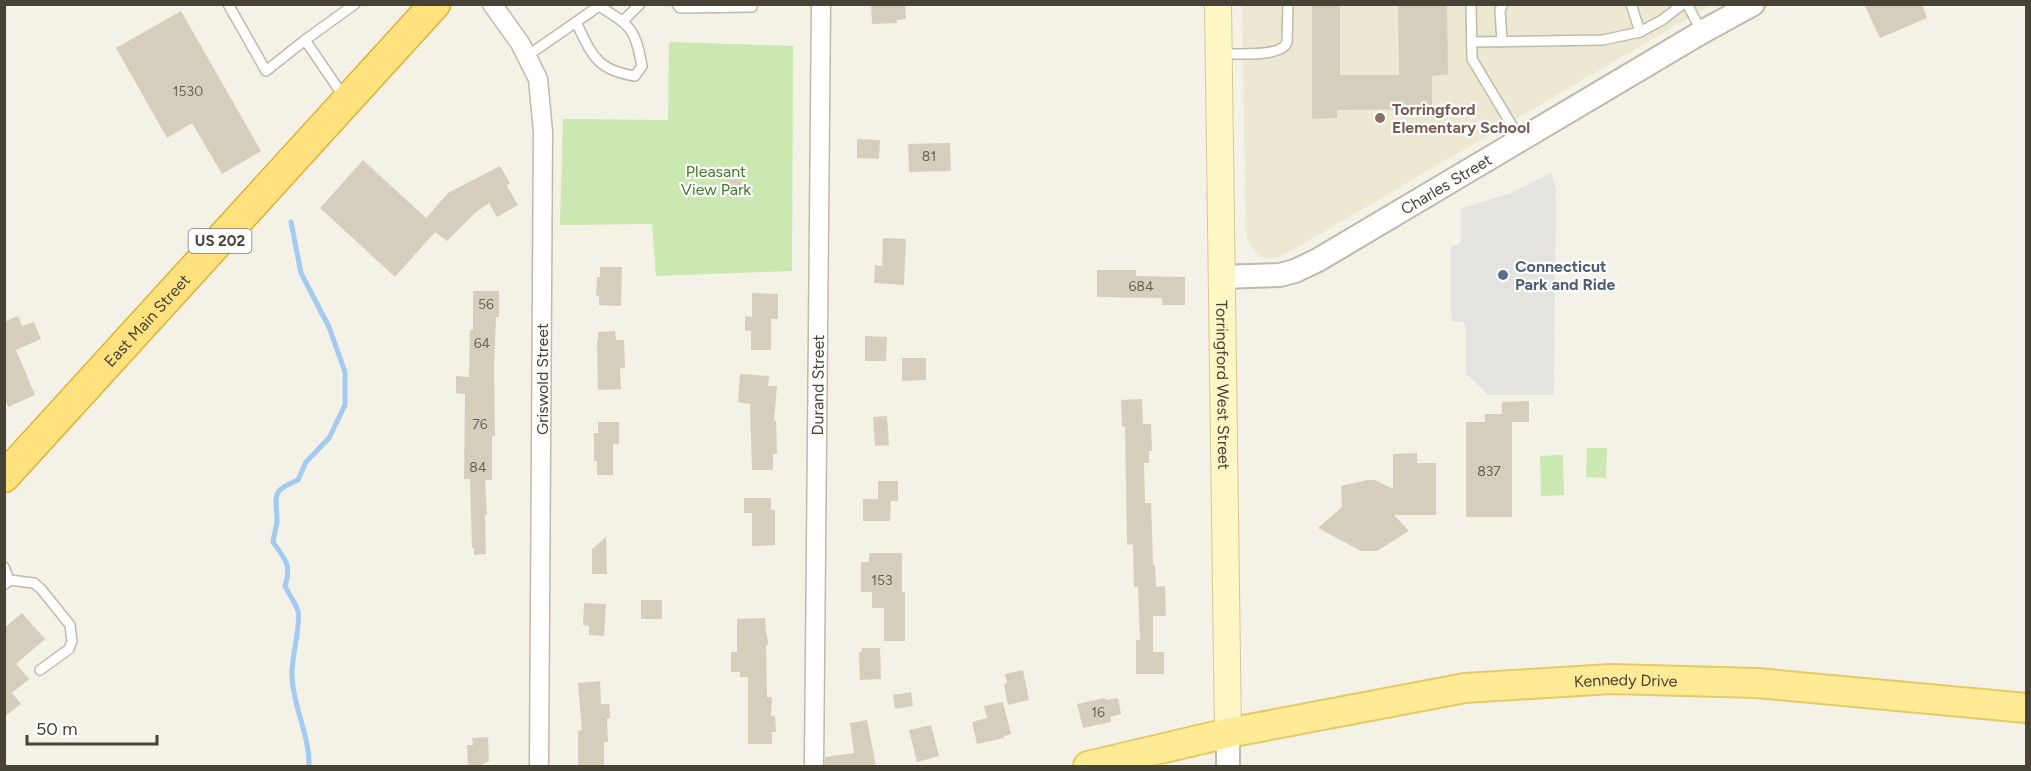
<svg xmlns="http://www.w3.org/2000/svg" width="2031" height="771" viewBox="0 0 2031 771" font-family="Figtree,sans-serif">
<rect width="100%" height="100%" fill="#f4f1e7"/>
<path fill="#ede8d1" d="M1242 5H1710L1291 251 1279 257 1265 258 1256 252 1248 242 1246 232Z"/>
<g fill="#cae8b0">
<path d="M669 42 793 46 792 271 656 276 652 224 560 225 563 119 668 120Z"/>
<path d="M1587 448H1607L1606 478 1586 477Z"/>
<path d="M1563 455 1564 495 1541 496 1540 456Z"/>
</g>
<path fill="#e5e3df" d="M1551 173 1556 189 1554 395H1488L1466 374V326L1463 322 1452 321 1451 318V246L1458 245 1461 241V208L1509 194Z"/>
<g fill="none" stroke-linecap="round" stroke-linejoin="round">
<path stroke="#a3caf1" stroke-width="5" d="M291 222 301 273 329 327 345 372V405L329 438 306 462 298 480C269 492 277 495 277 522 276 528 274 535 273 542 285 559 292 565 285 586 289 595 295 602 298 611 301 628 291 657 292 676 293 707 310 736 309 766"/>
</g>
<g fill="#d6cebd">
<path d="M871 4H905L906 19 897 20V23L872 24Z"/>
<path d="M1312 4H1340V75H1399L1398 4H1447L1448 74 1432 76V109L1337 110V118L1312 119Z"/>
<path d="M1864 4H1922L1927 18 1880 38Z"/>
<path d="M181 11 261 151 222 174 192 123 167 138 116 48Z"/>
<path d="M857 139 880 140 879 159 857 158Z"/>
<path d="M950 143 951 171 909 172 908 144Z"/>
<path d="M363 160 426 218 448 193 500 166 510 183 507 186 518 205 497 217 489 203 475 213 447 241 435 232 395 277 320 208Z"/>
<path d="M726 167 742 168 740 195 725 194Z"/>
<path d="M883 238 906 239 904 285 874 283 875 265 882 266Z"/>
<path d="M600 267H622L621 306 599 305V297L596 295 597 277H600Z"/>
<path d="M1097 270H1136V276L1185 277V305H1162V298L1097 297Z"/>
<path d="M473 291H499V317H496L494 369 495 436H492V480H485L487 515H485L486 554 474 555V548H472L470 479H464L465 394 456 393V376L469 377 470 330H473Z"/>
<path d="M752 293 778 294V319H771V350H751V331L745 330V316L752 317Z"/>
<path d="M18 316 22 326 34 322 41 339 16 350 35 395 8 407 4 398V322Z"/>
<path d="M615 331 616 340H624L625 368H620L621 389 598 390 597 341H598V332Z"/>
<path d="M865 336 887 337 886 361H865Z"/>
<path d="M902 358H926V380L902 381Z"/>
<path d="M740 374 769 376 768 386H777L774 421H776L777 454H773V470H752L750 404 738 402Z"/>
<path d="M1142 399 1143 424H1151L1152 451H1149V463H1144L1145 503H1151L1153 565H1155L1156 587 1165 586 1166 616H1153V652H1164V674H1136V640H1140L1138 587H1134L1133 544 1127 545 1125 427 1122 426 1121 400Z"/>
<path d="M1529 401V422H1512V517H1466V422H1485V414H1502V402Z"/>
<path d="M887 416 889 445 875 446 873 417Z"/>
<path d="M598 422H619V444H613V475H597V461H594V433H598Z"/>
<path d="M1417 453V463H1436V515H1394L1409 531 1377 551H1361L1318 528 1342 507 1341 486 1367 480H1375L1393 489V454Z"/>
<path d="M878 481H898V501H891L890 521H863V499H878Z"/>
<path d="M744 498H771V510H775V545L752 546V513H744Z"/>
<path d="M606 537 607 574H592V549Z"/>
<path d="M869 553H902V592H905V641H884V608H872V592H861V562H869Z"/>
<rect x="641" y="600" width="21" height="19"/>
<path d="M584 603 606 604 604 636 589 635V626L583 625Z"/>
<path d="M22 613 45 639 16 664 29 679 12 693 21 704 4 717V628Z"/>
<path d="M765 618 766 633 767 635 768 645H766L767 697H772L771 716H775L776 732H772V744H748V677H740V672H731V652H737V619Z"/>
<path d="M862 648H880L881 679 860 680 859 652H862Z"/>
<path d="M1023 670 1029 700 1008 705 1004 684 1007 683 1005 674Z"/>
<path d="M600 681 601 704H609L610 718 607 719 608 742H604V766H578V731L582 730 578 683Z"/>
<path d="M911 692 913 706 895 709 893 695Z"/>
<path d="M1105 698 1106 700 1118 698 1121 714 1110 717 1111 722 1083 728 1077 704Z"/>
<path d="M1003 702 1011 734 1004 736V738L977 744 972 722 987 718 984 706Z"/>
<path d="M867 720 876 766H825V757L854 753 850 723Z"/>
<path d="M931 725 939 756 917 762 909 730Z"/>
<path d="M488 737 489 761 480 766H468L467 745H473L472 738Z"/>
</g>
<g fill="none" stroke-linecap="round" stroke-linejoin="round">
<defs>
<g id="service">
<path d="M228 4 266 71 305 40 355 4"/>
<path d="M677 4 680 8 752 7V4"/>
<path d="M1471 4 1472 59 1520 139"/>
<path d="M1631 4 1640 32 1662 20 1683 4"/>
<path d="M1687 4 1702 32"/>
<path d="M623 21 640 4"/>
<path d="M305 40 344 97"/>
<path d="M1472 42 1603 40 1640 32"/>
<path d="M1502 42 1500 10 1503 4"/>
<path d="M1221 54C1236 53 1282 58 1287 42L1288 4"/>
<path d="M527 56 599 6C631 26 635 28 642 66L635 76C596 70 592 55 576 22"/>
<path d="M4 567 9 580 6 578"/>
<path d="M4 585 9 580 34 583 41 589 70 625 72 641 69 649 40 670"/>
</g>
<g id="minor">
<path d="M492 4 520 43 538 79 543 132 539 766"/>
<path id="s1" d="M814 766 821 4"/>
</g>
<g id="tertiary">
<path id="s2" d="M1222 277 1280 275 1295 271 1318 260 1702 32 1753 4"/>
<path d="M1228 766V733"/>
</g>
<g id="secondary">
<path id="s3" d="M1218 4 1228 733"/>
</g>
<g id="primary">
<path id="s4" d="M1088 766 1228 733 1465 688 1611 679 1757 683 2026 708"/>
</g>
<g id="trunk">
<path id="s5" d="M4 477 435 4"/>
</g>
</defs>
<use href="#service" stroke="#bfbaaa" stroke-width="12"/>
<use href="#minor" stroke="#bfbaaa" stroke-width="21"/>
<use href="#tertiary" stroke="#bfbaaa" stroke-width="26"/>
<use href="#secondary" stroke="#d4c997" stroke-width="28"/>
<use href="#primary" stroke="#e5ca64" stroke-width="32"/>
<use href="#trunk" stroke="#dfb036" stroke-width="33"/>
<use href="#service" stroke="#fff" stroke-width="9"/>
<use href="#minor" stroke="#fff" stroke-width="18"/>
<use href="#tertiary" stroke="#fff" stroke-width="22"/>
<use href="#secondary" stroke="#fff6c6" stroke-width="26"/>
<use href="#primary" stroke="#ffea95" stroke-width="28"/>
<use href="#trunk" stroke="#ffe27e" stroke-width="30"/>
</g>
<circle fill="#8d6e63" stroke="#fff" stroke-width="2" cx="1380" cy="118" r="6"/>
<circle fill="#5c6f8a" stroke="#fff" stroke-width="2" cx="1503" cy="275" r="6"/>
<g text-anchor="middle" stroke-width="4.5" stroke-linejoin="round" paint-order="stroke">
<g font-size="14" fill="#6b6558">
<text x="188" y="96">1530</text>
<text x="929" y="161">81</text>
<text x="1141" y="291">684</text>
<text x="486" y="309">56</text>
<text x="482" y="348">64</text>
<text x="480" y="429">76</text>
<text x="478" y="472">84</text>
<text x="1489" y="476">837</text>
<text x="882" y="585">153</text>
<text x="1098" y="717">16</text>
</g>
<rect fill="#fff" stroke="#7e7b72" stroke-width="1.5" x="188.5" y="229" width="63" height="24" rx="4.5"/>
<g font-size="15" font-weight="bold" fill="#474236">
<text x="220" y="246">US 202</text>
</g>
<g font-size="16" font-weight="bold" fill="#785e54" stroke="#fff" text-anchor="start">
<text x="1392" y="115">Torringford<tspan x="1392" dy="18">Elementary School</tspan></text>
</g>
<g font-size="16" fill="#407a28" stroke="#fff">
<text x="716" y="177">Pleasant<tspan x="716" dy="18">View Park</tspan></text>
</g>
<g font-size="16" fill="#474236" stroke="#fff">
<text dy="6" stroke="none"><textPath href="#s2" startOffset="248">Charles Street</textPath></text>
<text dy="6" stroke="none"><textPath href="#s5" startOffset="212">East Main Street</textPath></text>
<text transform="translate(542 379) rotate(-90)" y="6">Griswold Street</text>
<text dy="6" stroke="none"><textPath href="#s1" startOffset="381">Durand Street</textPath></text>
<text dy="6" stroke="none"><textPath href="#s3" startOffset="381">Torringford West Street</textPath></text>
<text dy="6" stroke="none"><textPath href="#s4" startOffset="546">Kennedy Drive</textPath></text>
</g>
<g font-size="16" font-weight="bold" fill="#4e5e75" stroke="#fff" text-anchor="start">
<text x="1515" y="272">Connecticut<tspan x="1515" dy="18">Park and Ride</tspan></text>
</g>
</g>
<rect width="2031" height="771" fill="none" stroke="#474236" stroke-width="12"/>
<path d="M27 735v9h130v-9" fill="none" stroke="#474236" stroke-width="3"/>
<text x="36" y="735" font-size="18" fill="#474236" stroke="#ffffff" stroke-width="4.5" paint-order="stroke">50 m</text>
</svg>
